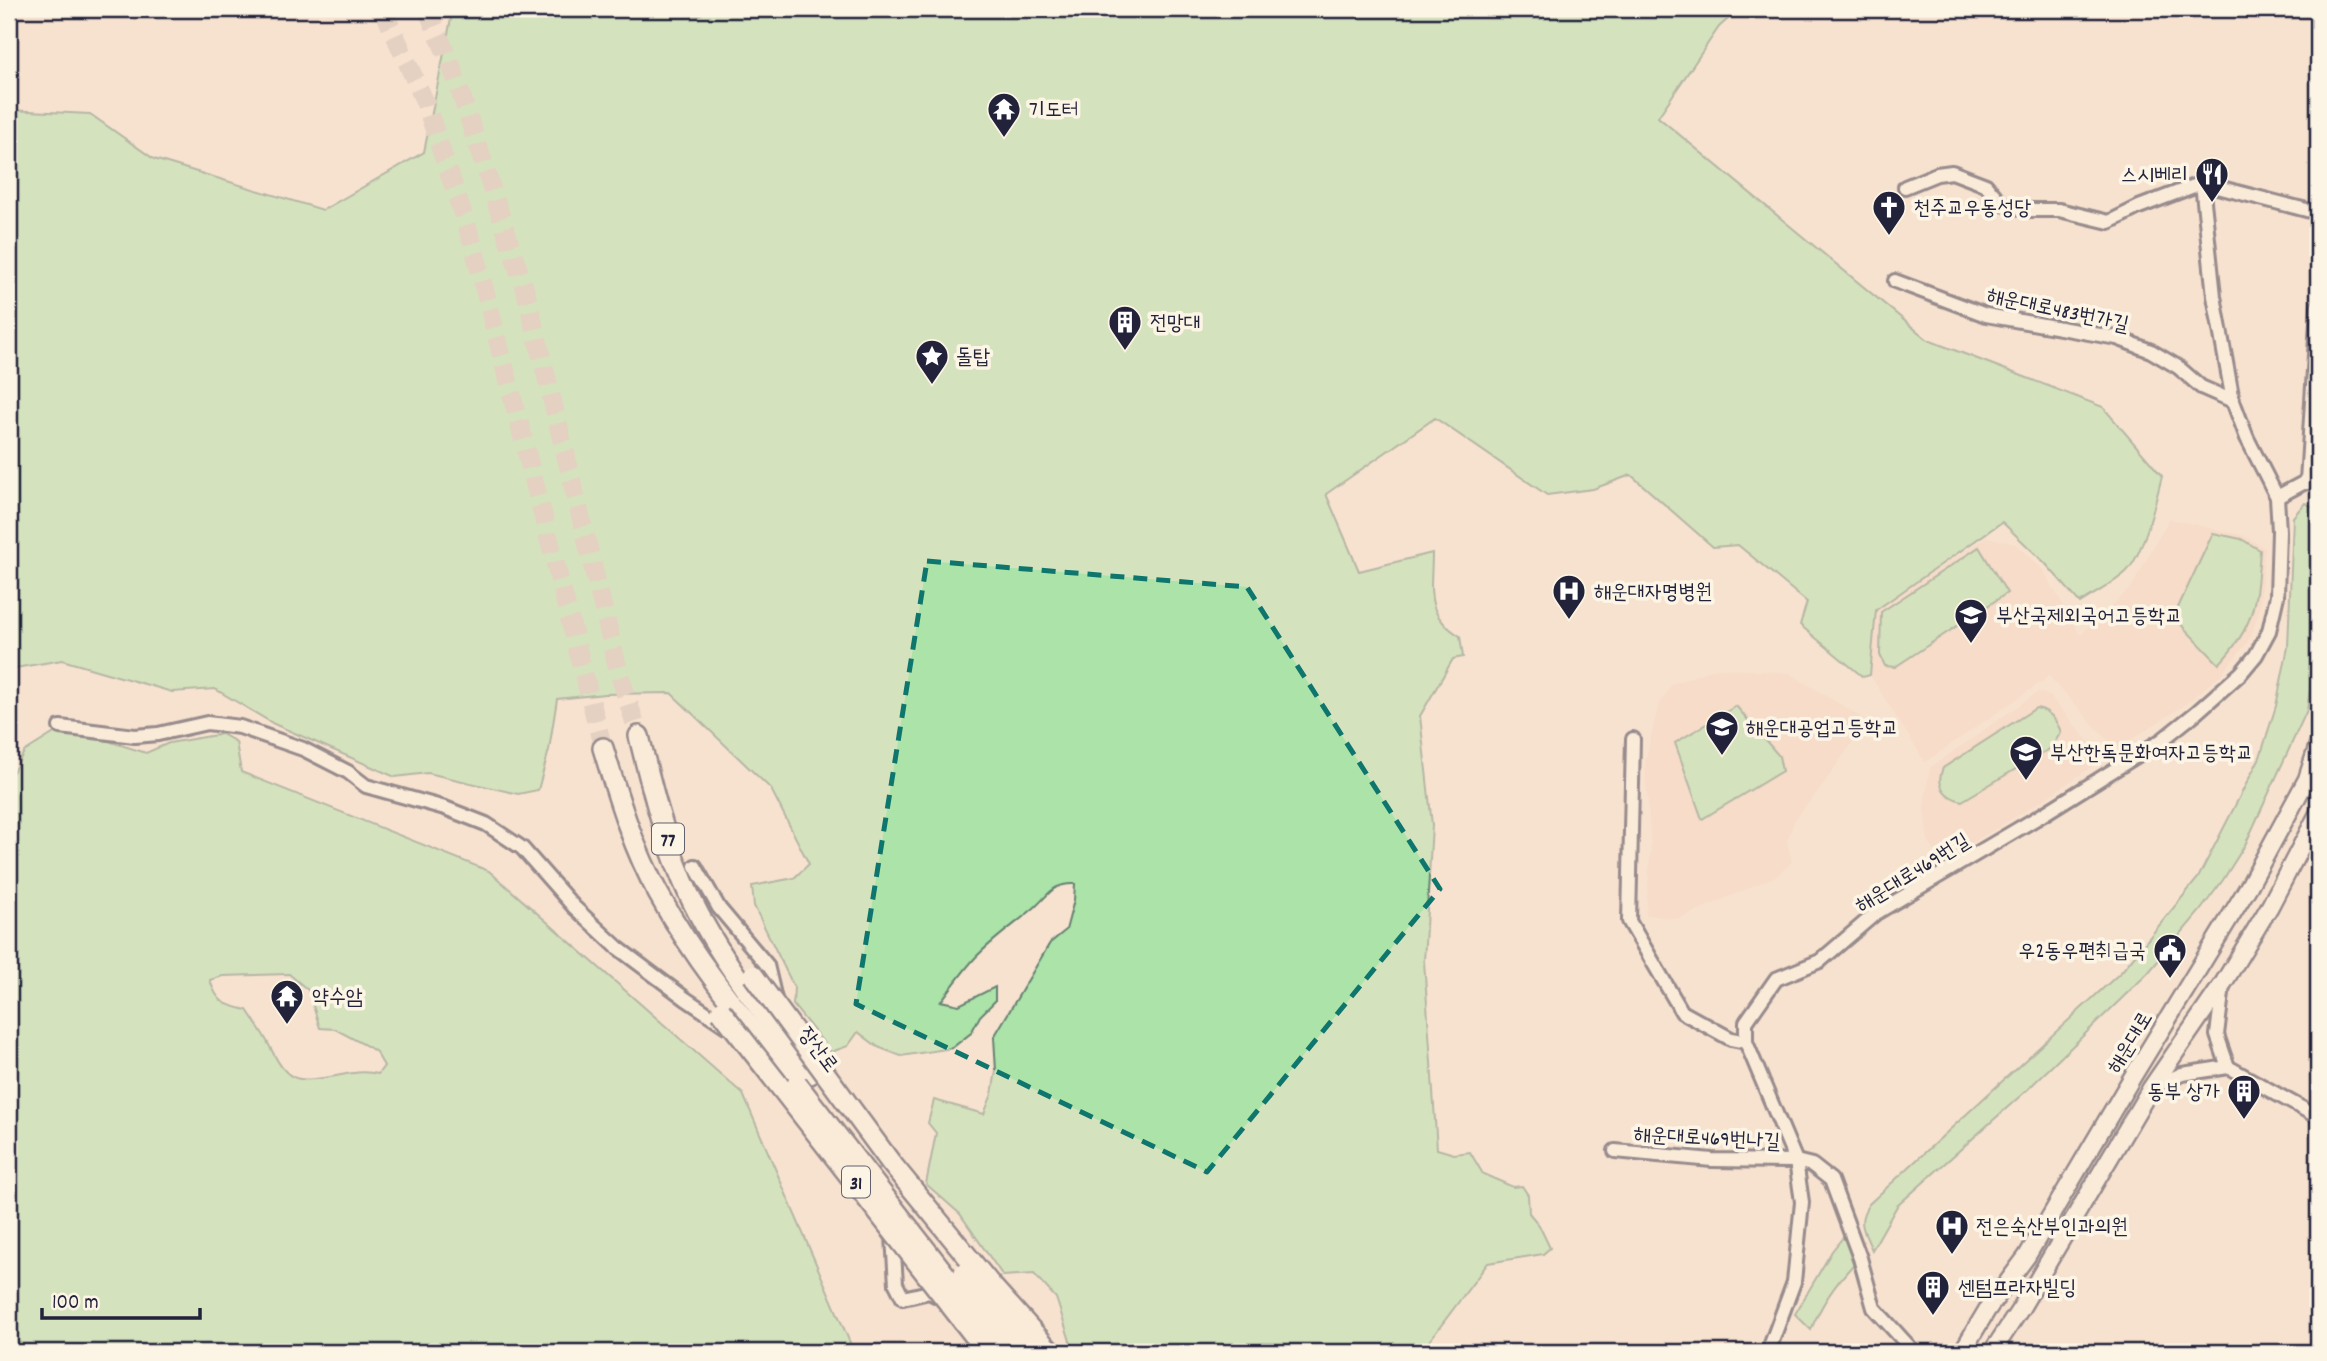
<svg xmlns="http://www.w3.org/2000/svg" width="2327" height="1361" viewBox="0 0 2327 1361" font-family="Dekko,'Poor Story',sans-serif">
<rect width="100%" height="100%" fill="#f7e2cf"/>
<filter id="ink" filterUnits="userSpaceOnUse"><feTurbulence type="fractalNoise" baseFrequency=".0143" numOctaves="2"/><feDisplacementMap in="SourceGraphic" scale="14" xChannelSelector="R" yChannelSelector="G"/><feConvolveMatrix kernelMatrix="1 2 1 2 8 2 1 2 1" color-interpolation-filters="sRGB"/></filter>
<g filter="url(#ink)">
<g fill="#f3d5c0">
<path d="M2169 519 2242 535 2265 548 2259 612 2248 642 2220 675 2183 706 2116 749 2048 675 2044 680 1925 762 1870 675 1876 610 1986 537 2015 544 2043 570 2080 635 2131 588Z"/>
<path d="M1717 668 1789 673 1864 719 1852 743 1820 789 1795 819 1787 841 1792 862 1776 876 1678 919 1646 915 1651 846 1645 763 1658 708 1672 684Z"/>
<path d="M2038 692 2050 696 2103 759 2043 800 1942 861 1928 841 1924 807 1930 768Z"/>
</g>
<g fill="#abe3a8" stroke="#668272" stroke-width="2" fill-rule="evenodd">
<path d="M453 9H642L698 16 709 9H1739L1719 27 1658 117 1928 340 2103 407 2162 476C2156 500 2143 556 2126 572 2113 584 2095 593 2080 603L2045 563 2002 522 1876 610 1870 675 1863 677 1800 625 1807 602 1738 545 1713 547 1631 475 1593 489 1547 495 1435 418 1326 494 1359 571 1432 553C1432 591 1423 613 1460 636L1463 657 1453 659 1420 716 1432 825 1424 961 1437 1149 1454 1154 1470 1152 1483 1174 1513 1187 1522 1186 1528 1195 1529 1213 1539 1225 1550 1248 1543 1254 1488 1263 1421 1352H1077L1073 1350 1056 1298 1034 1274 1003 1276 960 1214 926 1184 936 1133 928 1123 934 1100 984 1114 992 1094 996 1071 994 1037 1050 943 1066 930 1074 900 1075 884C1052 883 1049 895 1034 908 1014 925 993 939 975 958 963 971 952 987 941 1001L959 1005 995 987V1001L980 1016 971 1033 952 1048 901 1056 878 1047 858 1032 848 1046 831 1052 793 1005 794 987 754 906 752 886 794 878 809 864 771 789 671 693 605 694 557 699 549 750 538 790 518 794 428 773 395 777 274 724 215 689 172 692 62 660 9 669V110L90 114 154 159 323 210 424 152Z"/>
<path d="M2305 503 2318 509V636L2307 710 2245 845 2223 880 2200 911 2148 973 2027 1090 1897 1206 1872 1250C1864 1231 1856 1222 1869 1204L2122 971 2198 878 2260 757 2276 706 2288 647 2293 517Z"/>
<path d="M2213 533 2241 539 2260 550C2256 601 2256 625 2219 664L2183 627 2175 614Z"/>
<path d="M1979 547 2007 593 1895 667 1885 666 1880 655 1881 612Z"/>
<path d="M1736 706 1779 756 1782 771 1702 819 1675 743Z"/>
<path d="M2036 708C2050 710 2056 720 2061 732L2051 748 1962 801C1945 797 1935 786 1943 768Z"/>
<path d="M56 732 102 739 146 753 169 743 222 734 236 742 241 772 489 871 743 1094 854 1352H9V772H13L24 752ZM289 974 308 990 320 1028 335 1029 367 1046 376 1052 384 1066 378 1074C362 1070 347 1074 330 1077 293 1083 287 1080 270 1047 264 1034 255 1022 247 1010 225 1005 217 1003 210 980L223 976Z"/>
<path d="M1844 1236 1854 1264C1835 1284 1821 1304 1811 1330L1795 1314 1832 1251Z"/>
</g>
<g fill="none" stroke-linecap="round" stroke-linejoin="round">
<g stroke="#ccbcb1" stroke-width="19" stroke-dasharray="19 10" stroke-linecap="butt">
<path d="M383 9 425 102 472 241 603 748"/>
<path d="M427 9 452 67 526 293 619 673 639 736"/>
</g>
<defs>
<g id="minor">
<path d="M1905 187 1937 174 1952 172 1986 185 2002 204 2029 210H2059L2109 222 2139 207 2202 183 2318 213"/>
<path d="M1895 281 1986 315 2117 338 2151 351 2178 367 2201 387 2233 401"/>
<path d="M2277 497 2307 481 2318 306"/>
<path d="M60 727 135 736 158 734 207 723 240 727 303 749 348 772 366 786 445 808 486 824 522 848 574 907 618 948 686 999 726 1026"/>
<path d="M1633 739 1629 921 1682 1012 1731 1039 1746 1042"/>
<path d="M695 866 719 908 767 965 775 999"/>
<path d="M2223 985 2217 1035 2228 1067"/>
<path d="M2151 1088 2182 1074 2228 1067 2318 1117"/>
<path d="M1615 1151 1712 1160 1796 1161 1812 1165 1831 1180 1860 1258 1874 1308 1914 1352"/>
<path d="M890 1233 893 1237 896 1284 903 1298 929 1292 941 1298"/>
<path d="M1768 1352 1794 1282 1802 1202 1796 1161 1746 1042V1022L1776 979 1820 961 1876 913 2042 815 2162 740 2197 712 2241 673 2256 655 2269 631 2277 596 2279 531 2277 497 2247 438 2233 401 2214 296 2202 183"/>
</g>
<g id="secondary">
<path d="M2307 481 2318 475"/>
<path d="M1962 1352 1987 1310 2027 1256 2133 1076 2249 886 2307 779 2318 745"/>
<path d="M1992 1352 2021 1308 2151 1088 2224 982 2270 906 2318 814"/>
</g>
<g id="trunk">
<path d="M639 736C651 785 663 834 683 881 713 952 763 1013 810 1074"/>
<path d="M603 748C618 797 633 848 658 893 696 963 747 1023 797 1084"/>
</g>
</defs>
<use href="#minor" stroke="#22223b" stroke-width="18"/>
<use href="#secondary" stroke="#22223b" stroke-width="21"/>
<use href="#trunk" stroke="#22223b" stroke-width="24"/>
<use href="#minor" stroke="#fcf5e5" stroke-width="12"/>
<use href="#secondary" stroke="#fcf5e5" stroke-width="16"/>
<use href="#trunk" stroke="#fcf5e5" stroke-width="19"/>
<defs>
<g id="trunk-bridge">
<path d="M753 975 891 1163 990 1284 1051 1352"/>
<path d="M721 1011 973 1334 991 1352"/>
<path d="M797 1084 982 1322 1008 1352"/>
<path d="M964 1273 1030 1352"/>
</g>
</defs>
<use href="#trunk-bridge" stroke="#22223b" stroke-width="24" stroke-linecap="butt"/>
<use href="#trunk-bridge" stroke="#fcf5e5" stroke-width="19"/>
</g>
</g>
<path d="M0 0H2327V1361H0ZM927 561 1247 587 1440 889 1207 1172 856 1004Z" fill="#f7e2cf" fill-opacity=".55" fill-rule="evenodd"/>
<path fill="none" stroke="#0f766e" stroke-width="5" stroke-dasharray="14 9" stroke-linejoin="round" d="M927 561 1247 587 1440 889 1207 1172 856 1004Z"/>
<defs>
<symbol id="temple-pin" viewBox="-11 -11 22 30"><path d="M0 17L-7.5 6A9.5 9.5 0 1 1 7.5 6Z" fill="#22223b" stroke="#fcf5e5"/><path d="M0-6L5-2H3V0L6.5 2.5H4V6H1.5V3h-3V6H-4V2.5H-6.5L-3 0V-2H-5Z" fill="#fff"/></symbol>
<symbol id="restaurant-pin" viewBox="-11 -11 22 30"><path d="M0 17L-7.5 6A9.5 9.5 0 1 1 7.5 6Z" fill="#22223b" stroke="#fcf5e5"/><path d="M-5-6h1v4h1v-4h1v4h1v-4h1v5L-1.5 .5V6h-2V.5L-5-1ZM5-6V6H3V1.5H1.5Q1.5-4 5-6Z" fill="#fff"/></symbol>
<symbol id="church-pin" viewBox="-11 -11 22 30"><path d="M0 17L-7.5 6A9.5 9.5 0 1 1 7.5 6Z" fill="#22223b" stroke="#fcf5e5"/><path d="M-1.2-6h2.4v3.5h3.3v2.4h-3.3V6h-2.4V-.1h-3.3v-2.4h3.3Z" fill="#fff"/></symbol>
<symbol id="building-pin" viewBox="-11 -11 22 30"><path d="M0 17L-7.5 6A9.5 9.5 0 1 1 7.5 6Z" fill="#22223b" stroke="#fcf5e5"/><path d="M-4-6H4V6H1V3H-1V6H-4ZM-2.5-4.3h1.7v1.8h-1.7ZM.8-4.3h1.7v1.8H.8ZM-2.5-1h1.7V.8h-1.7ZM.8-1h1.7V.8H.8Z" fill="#fff"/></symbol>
<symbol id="sight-pin" viewBox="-11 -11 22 30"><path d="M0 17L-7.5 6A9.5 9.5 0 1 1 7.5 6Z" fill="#22223b" stroke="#fcf5e5"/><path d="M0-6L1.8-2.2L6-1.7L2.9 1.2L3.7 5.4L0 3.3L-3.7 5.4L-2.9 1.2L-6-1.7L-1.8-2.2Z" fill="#fff"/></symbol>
<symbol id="hospital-pin" viewBox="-11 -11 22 30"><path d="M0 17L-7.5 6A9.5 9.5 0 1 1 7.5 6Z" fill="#22223b" stroke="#fcf5e5"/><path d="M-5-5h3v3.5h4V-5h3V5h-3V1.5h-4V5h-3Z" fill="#fff"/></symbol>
<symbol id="school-pin" viewBox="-11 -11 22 30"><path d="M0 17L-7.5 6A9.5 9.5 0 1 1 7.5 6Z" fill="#22223b" stroke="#fcf5e5"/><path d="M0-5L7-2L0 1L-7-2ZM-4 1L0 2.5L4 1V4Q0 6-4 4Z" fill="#fff"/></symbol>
<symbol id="civic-pin" viewBox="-11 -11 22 30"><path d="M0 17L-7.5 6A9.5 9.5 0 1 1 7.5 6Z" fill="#22223b" stroke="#fcf5e5"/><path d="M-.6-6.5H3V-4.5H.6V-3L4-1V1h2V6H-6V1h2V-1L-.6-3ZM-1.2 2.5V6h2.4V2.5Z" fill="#fff"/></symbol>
</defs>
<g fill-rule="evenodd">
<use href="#temple-pin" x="985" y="90" width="38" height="52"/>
<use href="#restaurant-pin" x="2193" y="155" width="38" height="52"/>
<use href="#church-pin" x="1870" y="188" width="38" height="52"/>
<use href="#building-pin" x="1106" y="303" width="38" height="52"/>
<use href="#sight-pin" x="913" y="337" width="38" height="52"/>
<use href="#hospital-pin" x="1550" y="572" width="38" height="52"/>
<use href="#school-pin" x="1952" y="596" width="38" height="52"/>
<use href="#school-pin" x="1703" y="708" width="38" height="52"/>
<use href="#school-pin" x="2007" y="733" width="38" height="52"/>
<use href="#civic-pin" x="2151" y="931" width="38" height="52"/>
<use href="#temple-pin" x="268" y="977" width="38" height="52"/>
<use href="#building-pin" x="2225" y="1072" width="38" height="52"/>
<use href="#hospital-pin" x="1933" y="1207" width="38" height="52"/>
<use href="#building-pin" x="1914" y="1268" width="38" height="52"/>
</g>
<g text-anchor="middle" stroke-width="7" stroke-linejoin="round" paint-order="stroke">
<g fill="#fcf5e5" stroke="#63616e" stroke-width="2">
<rect x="652" y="823.5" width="32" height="31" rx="5"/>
<rect x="842" y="1166.5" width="28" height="31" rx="5"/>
</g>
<g font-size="19" font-weight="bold" fill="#22223b">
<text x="668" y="846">77</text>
<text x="856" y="1189">31</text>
</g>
<g font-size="21" fill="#22223b" stroke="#fcf5e5" text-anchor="start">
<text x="1028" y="116">기도터</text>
<text x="2188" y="181" text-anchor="end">스시베리</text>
<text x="1913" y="214">천주교우동성당</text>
<text x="1150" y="329">전망대</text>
<text x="956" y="363">돌탑</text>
<text x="1594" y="598">해운대자명병원</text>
<text x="1996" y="622">부산국제외국어고등학교</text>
<text x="1746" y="734">해운대공업고등학교</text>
<text x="2050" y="759">부산한독문화여자고등학교</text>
<text x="2146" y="957" text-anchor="end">우2동우편취급국</text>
<text x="312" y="1003">약수암</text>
<text x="2220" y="1098" text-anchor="end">동부 상가</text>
<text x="1976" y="1233">전은숙산부인과의원</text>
<text x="1958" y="1294">센텀프라자빌딩</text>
</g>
<g font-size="21" fill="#22223b" stroke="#fcf5e5">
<text transform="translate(2058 309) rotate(12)" y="7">해운대로483번가길</text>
<text transform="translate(1912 872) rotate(-32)" y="7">해운대로469번길</text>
<text transform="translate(2129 1042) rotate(-59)" y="7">해운대로</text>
<text transform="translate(819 1049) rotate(53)" y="7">장산로</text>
<text transform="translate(1707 1137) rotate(3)" y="7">해운대로469번나길</text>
</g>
</g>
<rect width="2327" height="1361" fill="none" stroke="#fcf5e5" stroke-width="35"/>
<rect x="18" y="18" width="2292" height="1326" fill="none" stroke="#22223b" stroke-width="2.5" filter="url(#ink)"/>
<path d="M42 1308v10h158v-10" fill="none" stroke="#22223b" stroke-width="3.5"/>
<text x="52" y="1308" font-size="21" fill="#22223b" stroke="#fcf5e5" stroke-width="5" paint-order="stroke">100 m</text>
</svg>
